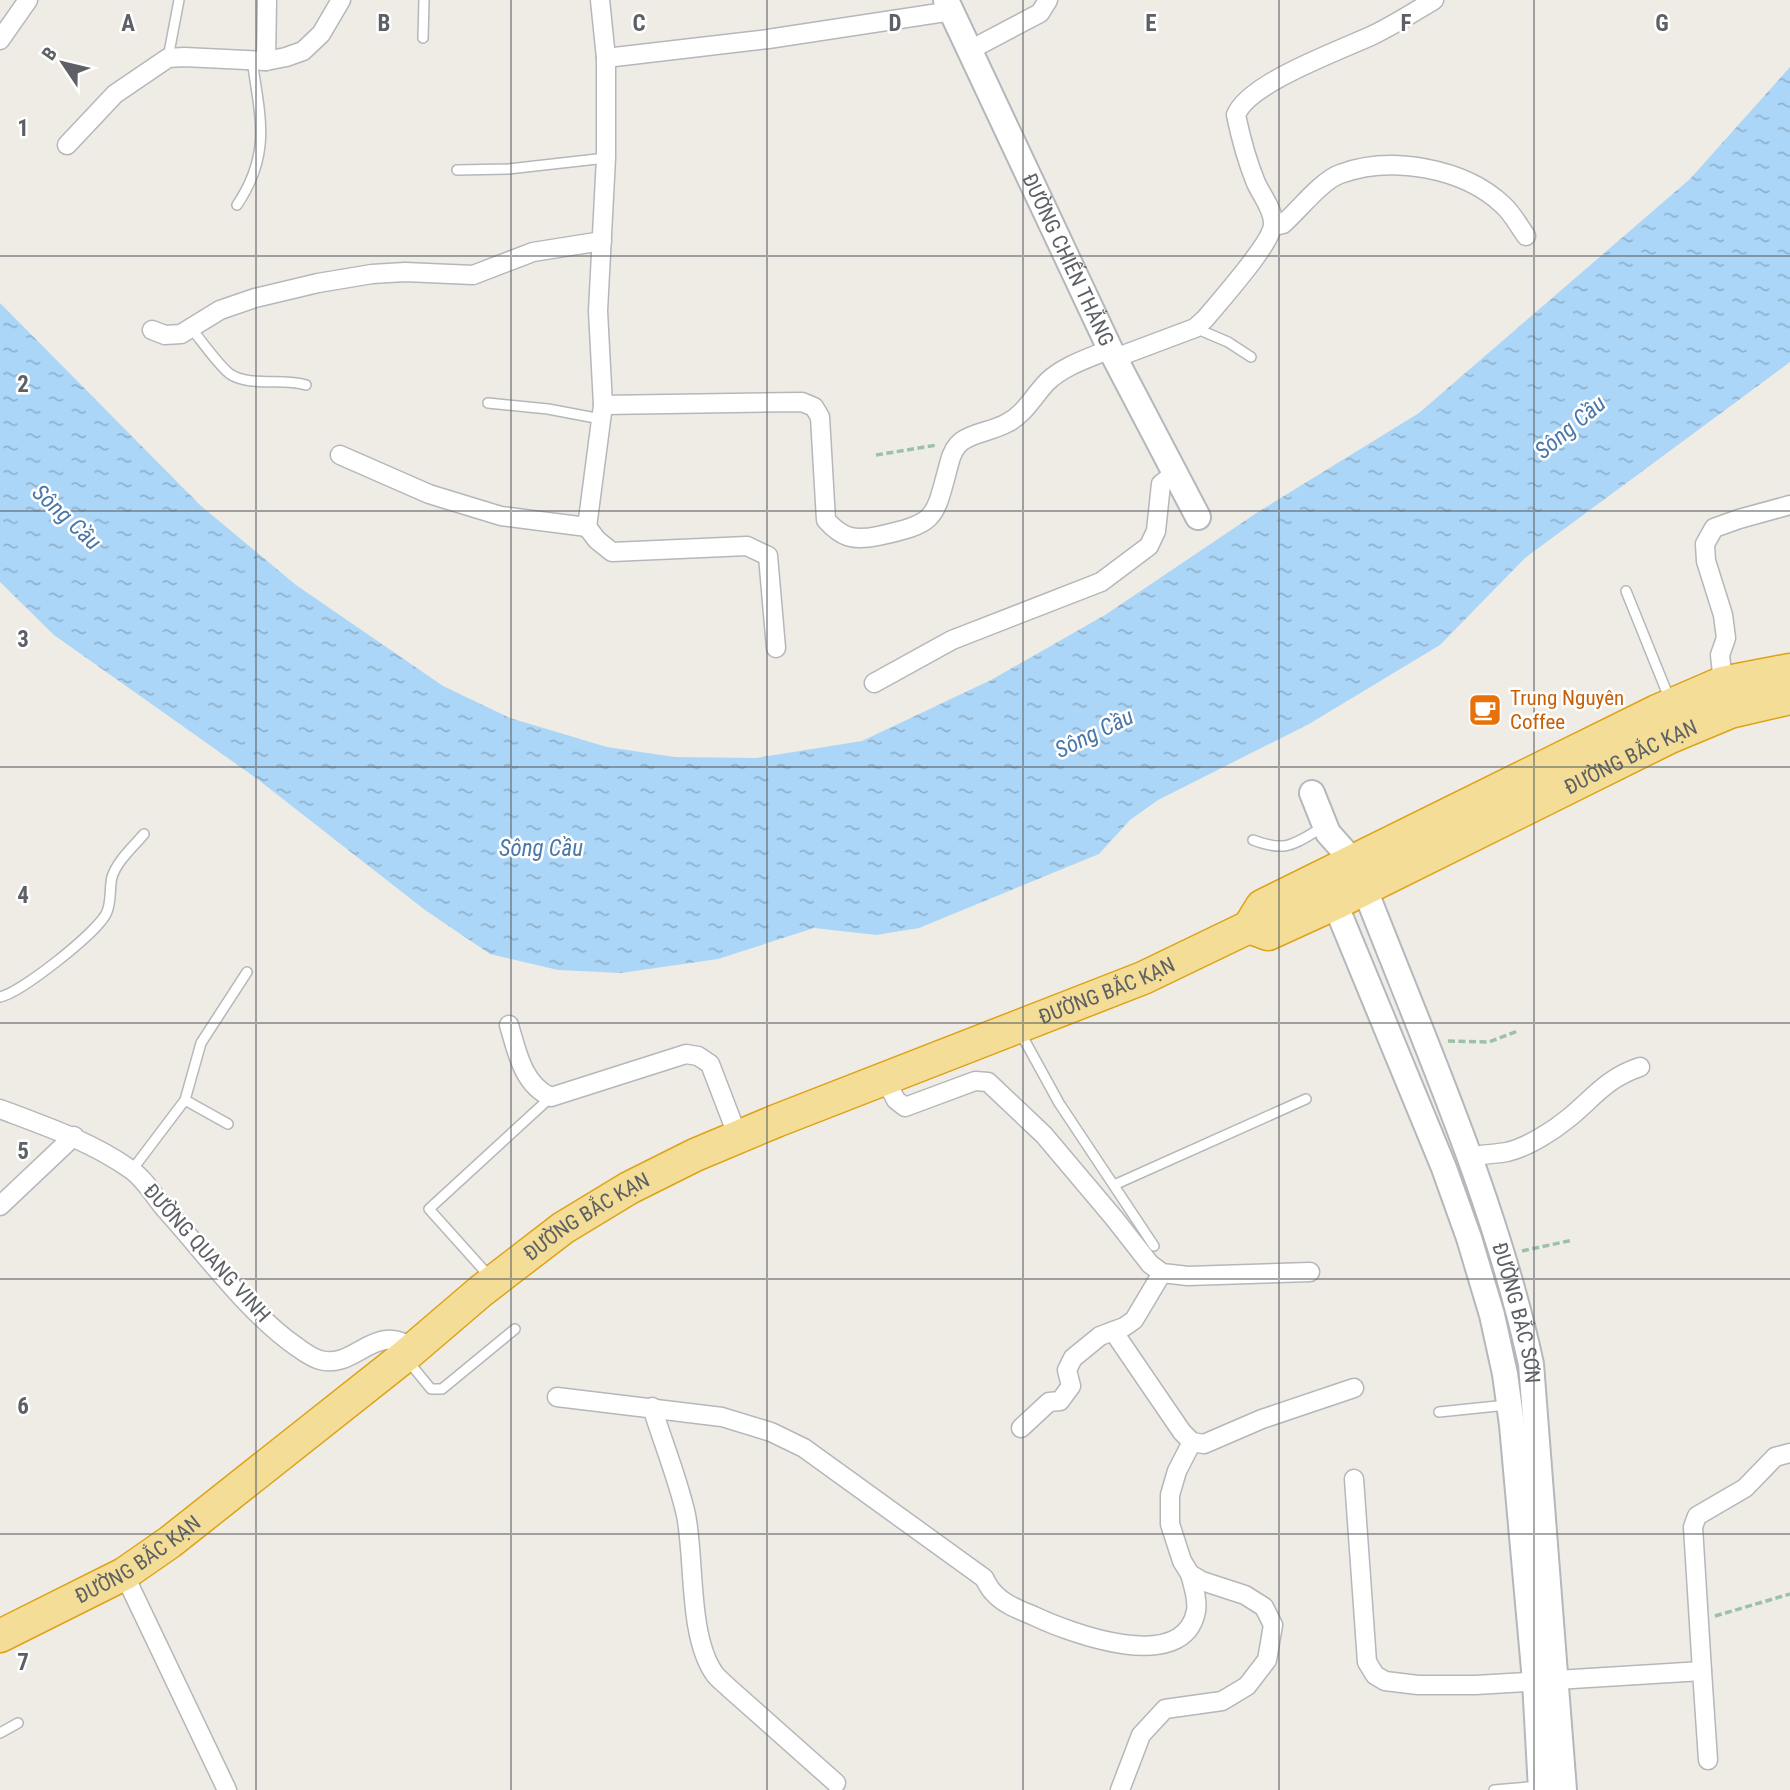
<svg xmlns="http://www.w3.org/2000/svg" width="1790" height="1790" viewBox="0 0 1790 1790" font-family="'Roboto Condensed',sans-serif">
<defs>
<pattern id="water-ripples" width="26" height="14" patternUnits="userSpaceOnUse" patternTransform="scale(1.75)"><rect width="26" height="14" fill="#acd6f7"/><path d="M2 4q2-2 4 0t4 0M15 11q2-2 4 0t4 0" fill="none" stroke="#8fb1cc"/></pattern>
</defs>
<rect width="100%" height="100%" fill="#eeece5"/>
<path fill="url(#water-ripples)" d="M1790 67V362L1525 558 1440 645 1309 724 1158 800 1130 820 1099 854 919 928 876 935 814 928 718 959 621 973 558 970 490 954 425 910 256 778 54 635 0 582V303L200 505 296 585 443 686 510 718 607 747 674 757 756 758 862 741 991 680 1105 615 1258 512 1419 413 1690 179Z"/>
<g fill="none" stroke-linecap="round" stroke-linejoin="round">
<defs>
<g id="lane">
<path d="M423 38 424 0"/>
<path d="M168 58 179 0"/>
<path d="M457 170 508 169 606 158"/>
<path d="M237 205C272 153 260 117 252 60"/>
<path d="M191 328C201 340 219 366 230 374 249 387 284 378 306 385"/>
<path d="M1195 328 1228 342 1251 357"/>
<path d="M488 403 548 409 601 419"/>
<path d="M1626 591 1670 700"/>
<path d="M1253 840C1287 853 1294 844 1323 827"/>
<path d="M0 997C22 992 95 934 106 914 112 903 109 889 112 877 117 861 133 847 144 834"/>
<path d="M1020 1032 1059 1103 1154 1246"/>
<path d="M185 1100 228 1124"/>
<path d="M132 1170 185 1100 201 1043 247 972"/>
<path d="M1114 1185 1306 1099"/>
<path d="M490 1277 429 1209 551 1097"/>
<path d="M408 1361 431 1389H442L515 1329"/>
<path d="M1439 1412 1507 1405"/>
<path d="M0 1733 18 1723"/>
<path d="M1494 1790 1539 1786"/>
</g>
<g id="street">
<path d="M600 0 606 58V158L598 311 603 405 587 527 597 540 612 552 747 546 768 556 776 648"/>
<path d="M0 40 28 0"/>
<path d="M970 50 1040 13 1048 0"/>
<path d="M606 58 768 39 952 11"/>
<path d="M266 61 267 0"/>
<path d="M67 145 115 94 168 58 184 57 266 61 286 57 303 51 321 34 341 0"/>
<path d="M1274 226 1283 224C1299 210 1321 181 1340 174 1391 155 1464 168 1503 205 1512 213 1519 226 1526 236"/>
<path d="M152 330 165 335 181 334 220 310 255 298 318 283 372 274 405 272 473 275 533 252 602 241"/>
<path d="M1115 358 1195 328 1205 319C1219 302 1274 241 1273 223 1273 209 1262 196 1256 183 1247 161 1241 139 1236 115 1248 83 1341 50 1373 35 1394 25 1414 12 1434 0"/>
<path d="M603 405 802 402 814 407 820 417 826 520C842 538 854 541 878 536 937 523 934 520 949 464 951 455 954 447 962 441 975 432 993 431 1007 423 1025 414 1034 395 1048 381 1065 365 1090 358 1110 349"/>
<path d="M340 455 429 494 501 516 587 527"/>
<path d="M874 683 952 640 1101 582 1149 546 1156 531 1161 484 1175 473"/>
<path d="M1724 691 1720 655 1726 638 1723 615 1706 561 1705 544 1714 528 1739 519 1790 505"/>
<path d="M509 1025C517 1052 523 1085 551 1097L686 1054 698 1056 710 1064 738 1137"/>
<path d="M885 1079 896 1100 905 1107 975 1081 988 1082 1044 1135 1114 1218 1150 1264 1162 1273 1188 1276 1310 1272"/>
<path d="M0 1109C45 1126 90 1141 130 1169 144 1178 154 1196 165 1209 205 1253 249 1314 297 1347 304 1352 312 1358 320 1360 355 1370 375 1320 414 1349"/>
<path d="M1469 1156C1481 1155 1495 1154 1507 1152 1528 1147 1553 1131 1570 1117 1595 1096 1607 1078 1640 1067"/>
<path d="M0 1206 74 1136"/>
<path d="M1113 1331 1182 1432 1192 1442 1204 1444 1262 1419 1354 1388"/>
<path d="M557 1397 722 1417 771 1432 804 1448 984 1578C987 1583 989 1588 993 1592 1003 1604 1020 1610 1034 1616 1070 1633 1184 1676 1196 1611 1198 1599 1193 1585 1190 1574"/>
<path d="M652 1407C663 1443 678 1479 686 1515 695 1560 688 1635 714 1673 717 1678 724 1683 729 1688L836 1783"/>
<path d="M1021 1428 1049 1402 1060 1401 1071 1386 1067 1370 1073 1358 1100 1336 1124 1327 1134 1320 1162 1273"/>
<path d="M1354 1479 1367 1662 1375 1675 1385 1681 1418 1685H1476L1702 1671 1693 1527 1697 1516 1745 1488 1775 1457 1790 1453"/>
<path d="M124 1574 227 1790"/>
<path d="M1702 1671 1708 1760"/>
<path d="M1120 1790 1141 1735 1165 1709 1222 1701 1247 1686 1267 1660 1273 1625 1264 1607 1245 1595 1202 1581 1190 1574 1182 1561 1170 1524V1495L1177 1471 1192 1442"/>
</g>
<g id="secondary">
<path id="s1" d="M946 0 1110 349 1198 517"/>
<path id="s2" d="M1312 793 1328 833 1353 861 1364 887C1425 1044 1495 1199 1531 1364L1564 1790"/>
<path d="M1329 889 1444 1168 1469 1238 1492 1315 1505 1374 1512 1425 1535 1681 1541 1790"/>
</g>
<g id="highway">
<path id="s3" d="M1249 927 1268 934 1336 903 1670 737 1730 712 1790 698"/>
<path id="s4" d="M0 1636 124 1574 170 1542 405 1356 481 1291 563 1228 629 1188 695 1155 776 1121 1143 978 1249 927 1262 906 1657 711 1722 683 1790 670"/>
</g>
</defs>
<use href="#lane" stroke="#b6b7bb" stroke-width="12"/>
<use href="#street" stroke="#b6b7bb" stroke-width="21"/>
<use href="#secondary" stroke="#b4b7bb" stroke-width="28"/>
<use href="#highway" stroke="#dfa214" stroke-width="35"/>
<g stroke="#9dc1a7" stroke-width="3.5" stroke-dasharray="7 3.5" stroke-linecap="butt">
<path d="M876 455 937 445"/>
<path d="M1448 1041 1489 1042 1518 1031"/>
<path d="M1522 1251 1573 1240"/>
<path d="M1715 1616 1790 1594"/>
</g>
<use href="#lane" stroke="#fff" stroke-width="9"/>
<use href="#street" stroke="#fff" stroke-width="18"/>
<use href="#secondary" stroke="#fff" stroke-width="24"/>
<use href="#highway" stroke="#f4dd97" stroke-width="32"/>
</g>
<path fill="none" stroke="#5d6064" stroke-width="2" stroke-opacity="0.55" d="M256 0V1790M511 0V1790M767 0V1790M1023 0V1790M1279 0V1790M1534 0V1790M0 256H1790M0 511H1790M0 767H1790M0 1023H1790M0 1279H1790M0 1534H1790"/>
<defs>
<symbol id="cafe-square" viewBox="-11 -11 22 22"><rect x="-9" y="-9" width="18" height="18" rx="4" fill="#e8710a" stroke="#fff"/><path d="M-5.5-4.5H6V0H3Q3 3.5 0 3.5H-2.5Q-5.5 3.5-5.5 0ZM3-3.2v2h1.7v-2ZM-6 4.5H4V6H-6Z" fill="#fff"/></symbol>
</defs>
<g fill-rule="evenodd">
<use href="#cafe-square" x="1466" y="691" width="38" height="38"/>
</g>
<g text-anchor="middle" stroke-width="5" stroke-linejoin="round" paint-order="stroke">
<g font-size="21" fill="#5d6064" stroke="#fff">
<text dy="7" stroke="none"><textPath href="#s1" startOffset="287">ĐƯỜNG CHIẾN THẮNG</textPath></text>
<text dy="7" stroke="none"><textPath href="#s3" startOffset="424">ĐƯỜNG BẮC KẠN</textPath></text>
<text dy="7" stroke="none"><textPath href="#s4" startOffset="1292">ĐƯỜNG BẮC KẠN</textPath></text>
<text dy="7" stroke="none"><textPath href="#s4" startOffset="724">ĐƯỜNG BẮC KẠN</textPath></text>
<text transform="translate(207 1253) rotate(48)" y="7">ĐƯỜNG QUANG VINH</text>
<text dy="7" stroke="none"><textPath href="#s2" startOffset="562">ĐƯỜNG BẮC SƠN</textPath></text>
<text dy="7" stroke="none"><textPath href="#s4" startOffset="158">ĐƯỜNG BẮC KẠN</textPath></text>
</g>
<g font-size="21" fill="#c56008" stroke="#fff" text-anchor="start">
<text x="1510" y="705">Trung Nguyên<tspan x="1510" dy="24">Coffee</tspan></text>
</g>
<g font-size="23" font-style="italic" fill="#4a77a8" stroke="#fff">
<text transform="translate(1570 427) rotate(-40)" y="8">Sông Cầu</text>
<text transform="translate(67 517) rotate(43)" y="8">Sông Cầu</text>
<text transform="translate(1094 733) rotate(-26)" y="8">Sông Cầu</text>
<text x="541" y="856">Sông Cầu</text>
</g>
</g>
<g font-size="23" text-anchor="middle" font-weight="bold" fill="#5d6064" stroke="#fff" stroke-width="5" stroke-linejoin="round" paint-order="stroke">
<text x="128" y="31">A</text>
<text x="384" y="31">B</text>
<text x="639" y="31">C</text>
<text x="895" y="31">D</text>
<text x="1151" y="31">E</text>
<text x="1406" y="31">F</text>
<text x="1662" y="31">G</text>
<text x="23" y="136">1</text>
<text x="23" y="392">2</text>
<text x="23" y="647">3</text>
<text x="23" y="903">4</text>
<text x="23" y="1159">5</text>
<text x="23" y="1414">6</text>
<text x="23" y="1670">7</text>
</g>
<g transform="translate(63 63) rotate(305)" stroke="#ffffff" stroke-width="5" paint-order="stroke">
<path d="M0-5L12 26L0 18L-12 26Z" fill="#5d6064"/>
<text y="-10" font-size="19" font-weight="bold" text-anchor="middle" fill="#5d6064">B</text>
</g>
</svg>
